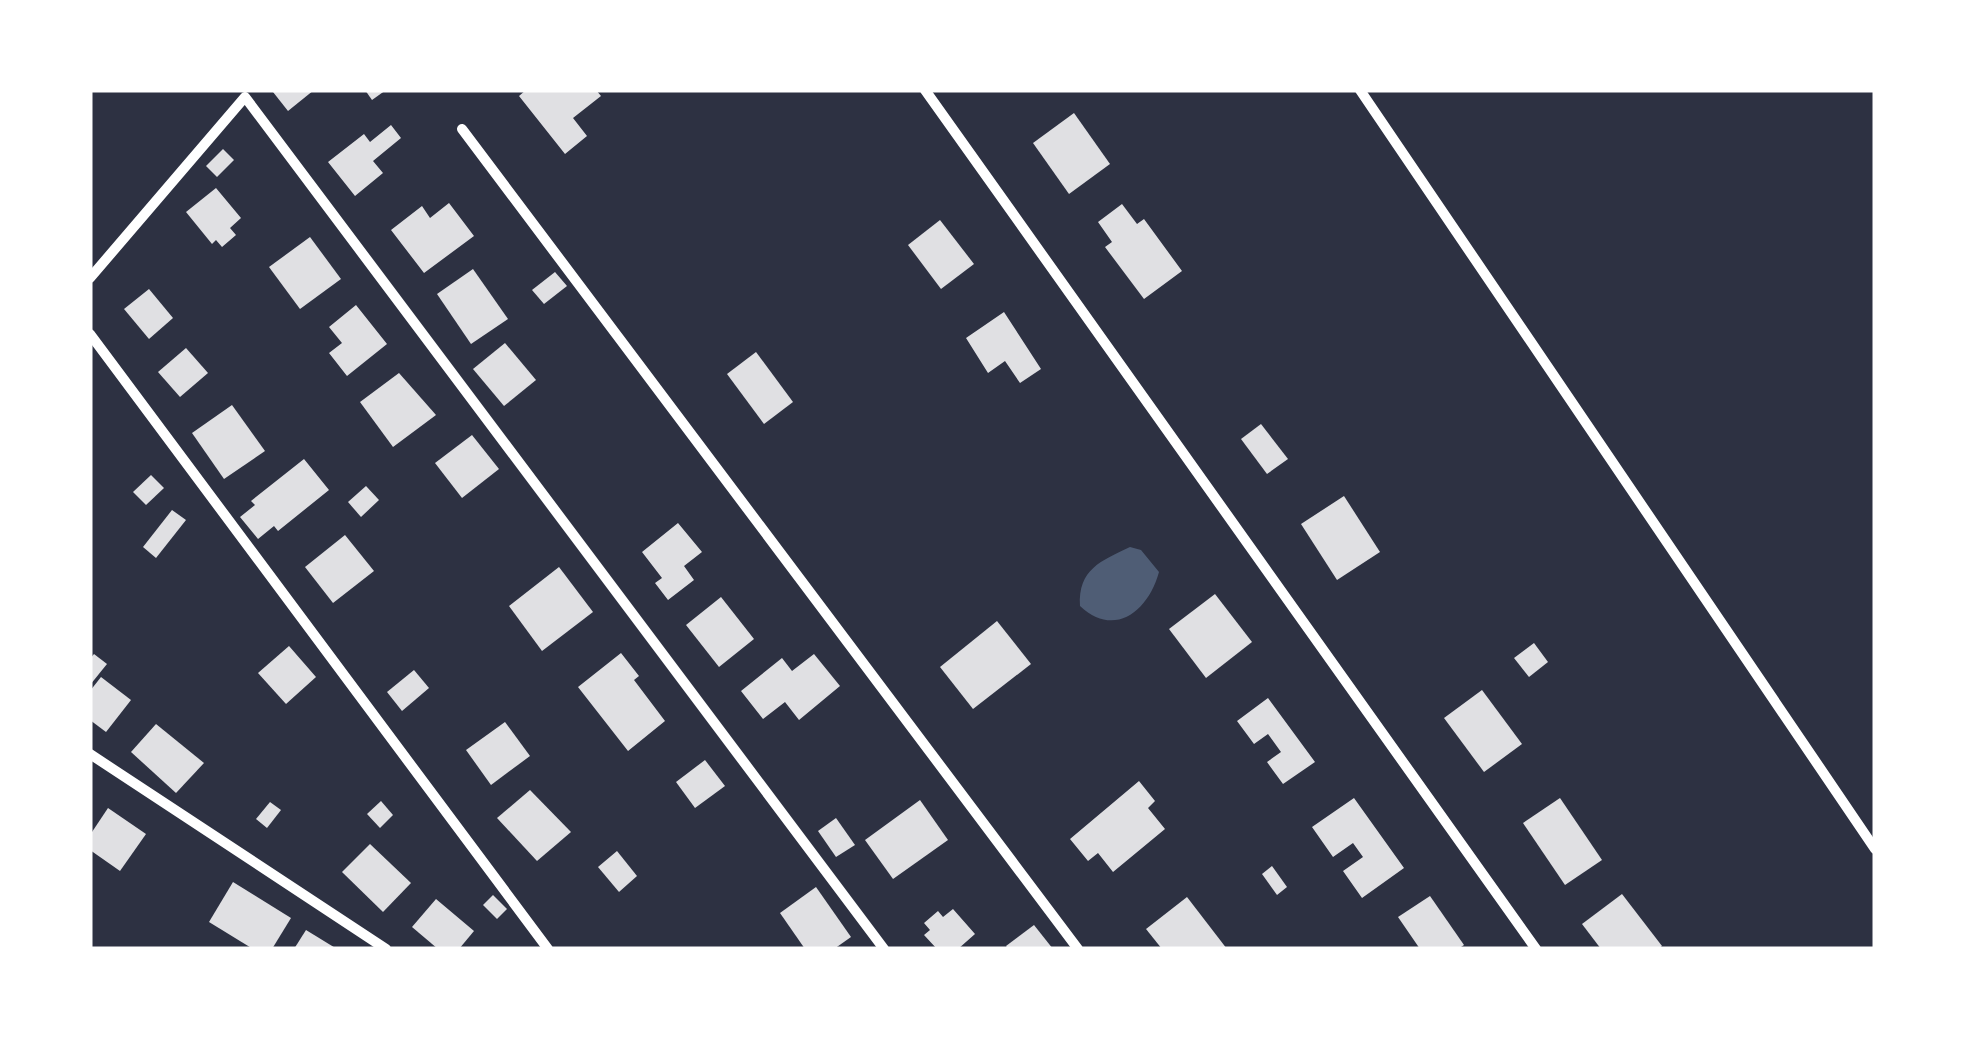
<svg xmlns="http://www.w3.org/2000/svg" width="1965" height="1039" viewBox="0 0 1965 1039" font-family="'Alegreya Sans',sans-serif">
<rect width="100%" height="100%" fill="#2d3142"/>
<path fill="#4f5d75" d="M1130 547 1141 550 1159 572C1148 612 1114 638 1080 606 1078 569 1101 561 1130 547Z"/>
<g fill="#e0e0e3">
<path d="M314 90 288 111 273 92 275 90Z"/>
<path d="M365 90H386L372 100Z"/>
<path d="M526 90H596L601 96 573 118 587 136 565 154 519 96Z"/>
<path d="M1074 113 1110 164 1069 194 1033 143Z"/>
<path d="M391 125 401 138 373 161 383 173 355 196 328 162 364 134 370 142Z"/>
<path d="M223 149 234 160 217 177 206 166Z"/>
<path d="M216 188 241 218 230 228 236 235 222 247 216 240 212 244 186 212Z"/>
<path d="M449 203 474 236 424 273 391 230 422 206 430 218Z"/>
<path d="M1122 204 1137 224 1144 219 1182 271 1144 299 1105 247 1112 242 1098 222Z"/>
<path d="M940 220 974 264 941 289 908 245Z"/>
<path d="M310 237 341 279 300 309 269 267Z"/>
<path d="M473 269 508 319 471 344 437 294Z"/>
<path d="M555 272 567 286 544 304 532 290Z"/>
<path d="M149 289 173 318 149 339 124 309Z"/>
<path d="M356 305 387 344 347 376 329 353 342 343 329 327Z"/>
<path d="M1004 312 1041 369 1020 383 1005 361 988 373 966 338Z"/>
<path d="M505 343 536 380 504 406 473 369Z"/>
<path d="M186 348 208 373 180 397 158 372Z"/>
<path d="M756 352 793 402 764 424 727 374Z"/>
<path d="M399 373 436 415 393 447 360 402Z"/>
<path d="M232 405 265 451 224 479 192 433Z"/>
<path d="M1261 424 1288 459 1267 474 1241 439Z"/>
<path d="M472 435 499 469 462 498 435 463Z"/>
<path d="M304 459 329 490 278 531 274 526 258 539 240 517 255 505 251 501Z"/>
<path d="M151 475 164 488 146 505 133 492Z"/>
<path d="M366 486 379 500 361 517 348 502Z"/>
<path d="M1344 496 1380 552 1337 580 1301 524Z"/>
<path d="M172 510 186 520 156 558 143 547Z"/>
<path d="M678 523 702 552 684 566 694 580 668 600 655 583 662 578 642 552Z"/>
<path d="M345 535 374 571 333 603 305 567Z"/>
<path d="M559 567 593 612 542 651 509 606Z"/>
<path d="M1215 594 1252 642 1206 678 1169 629Z"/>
<path d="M721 597 754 639 719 667 686 625Z"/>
<path d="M997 621 1031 664 973 709 940 667Z"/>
<path d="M1534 643 1548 662 1529 677 1514 658Z"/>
<path d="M289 646 316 677 286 704 258 673Z"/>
<path d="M621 653 639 676 634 680 665 721 628 751 578 687Z"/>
<path d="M94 654 107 664 90 685V659Z"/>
<path d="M814 654 840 686 799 720 785 702 763 719 741 691 782 658 792 671Z"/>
<path d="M414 670 429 688 402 711 387 692Z"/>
<path d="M101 677 131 700 106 732 90 720V691Z"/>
<path d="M1482 690 1522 744 1484 772 1444 718Z"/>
<path d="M1268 698 1315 762 1283 784 1267 762 1281 752 1268 734 1254 744 1237 721Z"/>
<path d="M505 722 530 756 491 785 466 750Z"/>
<path d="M156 724 204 763 176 793 131 752Z"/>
<path d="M705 760 725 786 695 808 676 782Z"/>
<path d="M1139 781 1155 801 1148 808 1165 829 1113 872 1098 853 1088 861 1070 839Z"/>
<path d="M530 790 571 832 537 861 497 818Z"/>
<path d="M1354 798 1404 868 1362 898 1343 871 1363 857 1353 843 1333 857 1312 827Z"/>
<path d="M1560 798 1602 860 1565 885 1523 823Z"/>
<path d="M920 800 948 840 893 879 865 840Z"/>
<path d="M381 801 393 815 380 828 367 814Z"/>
<path d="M270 802 281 810 267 828 256 819Z"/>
<path d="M108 808 146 834 120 871 90 850V835Z"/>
<path d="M836 818 855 845 836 857 818 831Z"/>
<path d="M370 844 411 883 383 912 342 872Z"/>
<path d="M617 851 637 876 619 892 598 867Z"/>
<path d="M1272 866 1287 887 1277 895 1262 874Z"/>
<path d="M233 882 291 918 272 949H253L209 922Z"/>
<path d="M816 887 851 937 834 949H805L780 913Z"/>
<path d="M1622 894 1662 946 1658 949H1601L1582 924Z"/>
<path d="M493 895 507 909 497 919 483 905Z"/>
<path d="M1430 896 1464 945 1458 949H1420L1398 917Z"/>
<path d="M1187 897 1227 949H1162L1146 929Z"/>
<path d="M436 899 474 931 459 949H438L412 927Z"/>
<path d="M953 909 975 934 958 949H937L924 935 930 930 924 923 938 911 943 917Z"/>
<path d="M1034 925 1053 949H1008L1006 946Z"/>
<path d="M306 930 337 949H294Z"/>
</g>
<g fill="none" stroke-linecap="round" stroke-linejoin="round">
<g stroke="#fff" stroke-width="10">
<path d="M925 90 1536 949"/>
<path d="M1360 90 1875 849"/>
<path d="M462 129 1078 949"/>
<path d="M90 278 245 97 884 949"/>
<path d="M90 334 548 949"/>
<path d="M90 754 386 949"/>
</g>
</g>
<rect width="1965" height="1039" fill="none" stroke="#ffffff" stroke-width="185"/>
</svg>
